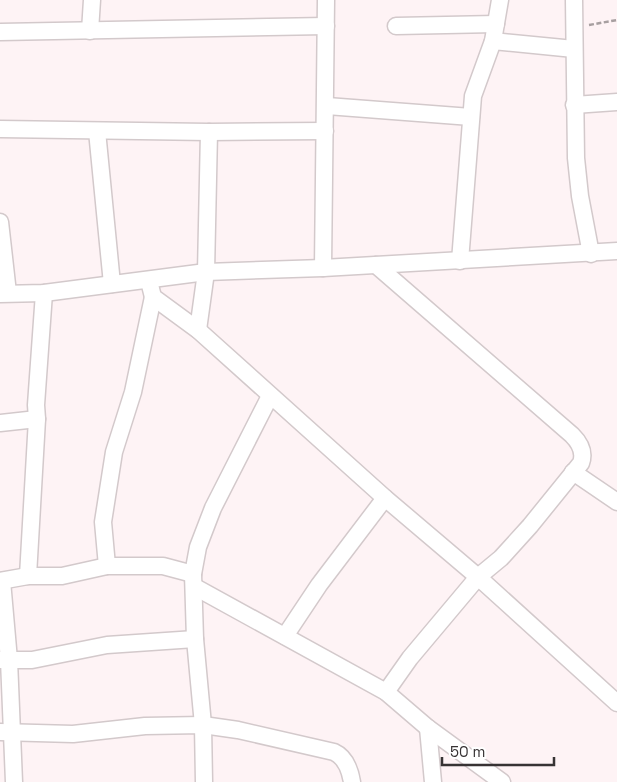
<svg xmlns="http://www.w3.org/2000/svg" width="617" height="782" viewBox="0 0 617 782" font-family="'Space Grotesk',sans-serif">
<rect width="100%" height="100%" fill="#fef3f5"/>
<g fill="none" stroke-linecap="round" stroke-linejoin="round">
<defs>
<g id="minor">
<path d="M574 0 576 158 580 196 591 254"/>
<path d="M396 26 496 24"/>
<path d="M90 31 92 0"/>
<path d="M0 32 326 26"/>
<path d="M493 41 574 49"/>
<path d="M574 105 617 102"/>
<path d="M327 106 471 117"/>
<path d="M0 129 209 132 325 131"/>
<path d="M97 131 112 284"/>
<path d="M0 222 8 293"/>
<path d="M460 261 473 96 493 41 500 0"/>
<path d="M376 265 572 435C580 443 585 452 581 463L530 526 501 558 478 577 410 658 386 692"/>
<path d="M323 268 326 0"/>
<path d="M149 281 153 297 198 330 385 498 478 577 617 703"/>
<path d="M0 294 44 293 206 272 323 268 617 251"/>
<path d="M198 330 206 272 209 132"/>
<path d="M0 423 37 419"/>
<path d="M573 472 617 502"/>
<path d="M107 566 103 522 114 452 133 392 153 297"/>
<path d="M28 576 37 419 36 405 44 293"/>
<path d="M0 581 28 576H62L107 566H163L193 574"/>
<path d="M2 581 9 660 14 782"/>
<path d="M195 587 386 692 428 728 502 782"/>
<path d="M285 636 319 585 385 498"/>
<path d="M0 660H32L107 645 195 639"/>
<path d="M428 728 433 782"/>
<path d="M0 732 73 734 145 726 203 725 238 730 334 752C345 757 350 770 352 782"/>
<path d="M204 782 203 725 195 639 193 574 198 547 213 508 270 396"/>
</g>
</defs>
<use href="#minor" stroke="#d3c9cb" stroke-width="19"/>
<path stroke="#a79fa0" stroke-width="2.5" stroke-dasharray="5 2.5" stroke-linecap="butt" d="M589 25 617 20"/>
<use href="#minor" stroke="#fff" stroke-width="16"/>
</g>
<path d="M442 757v8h112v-8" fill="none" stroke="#373334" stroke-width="2.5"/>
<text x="450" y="757" font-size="15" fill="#373334" stroke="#ffffff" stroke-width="4" paint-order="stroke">50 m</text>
</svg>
